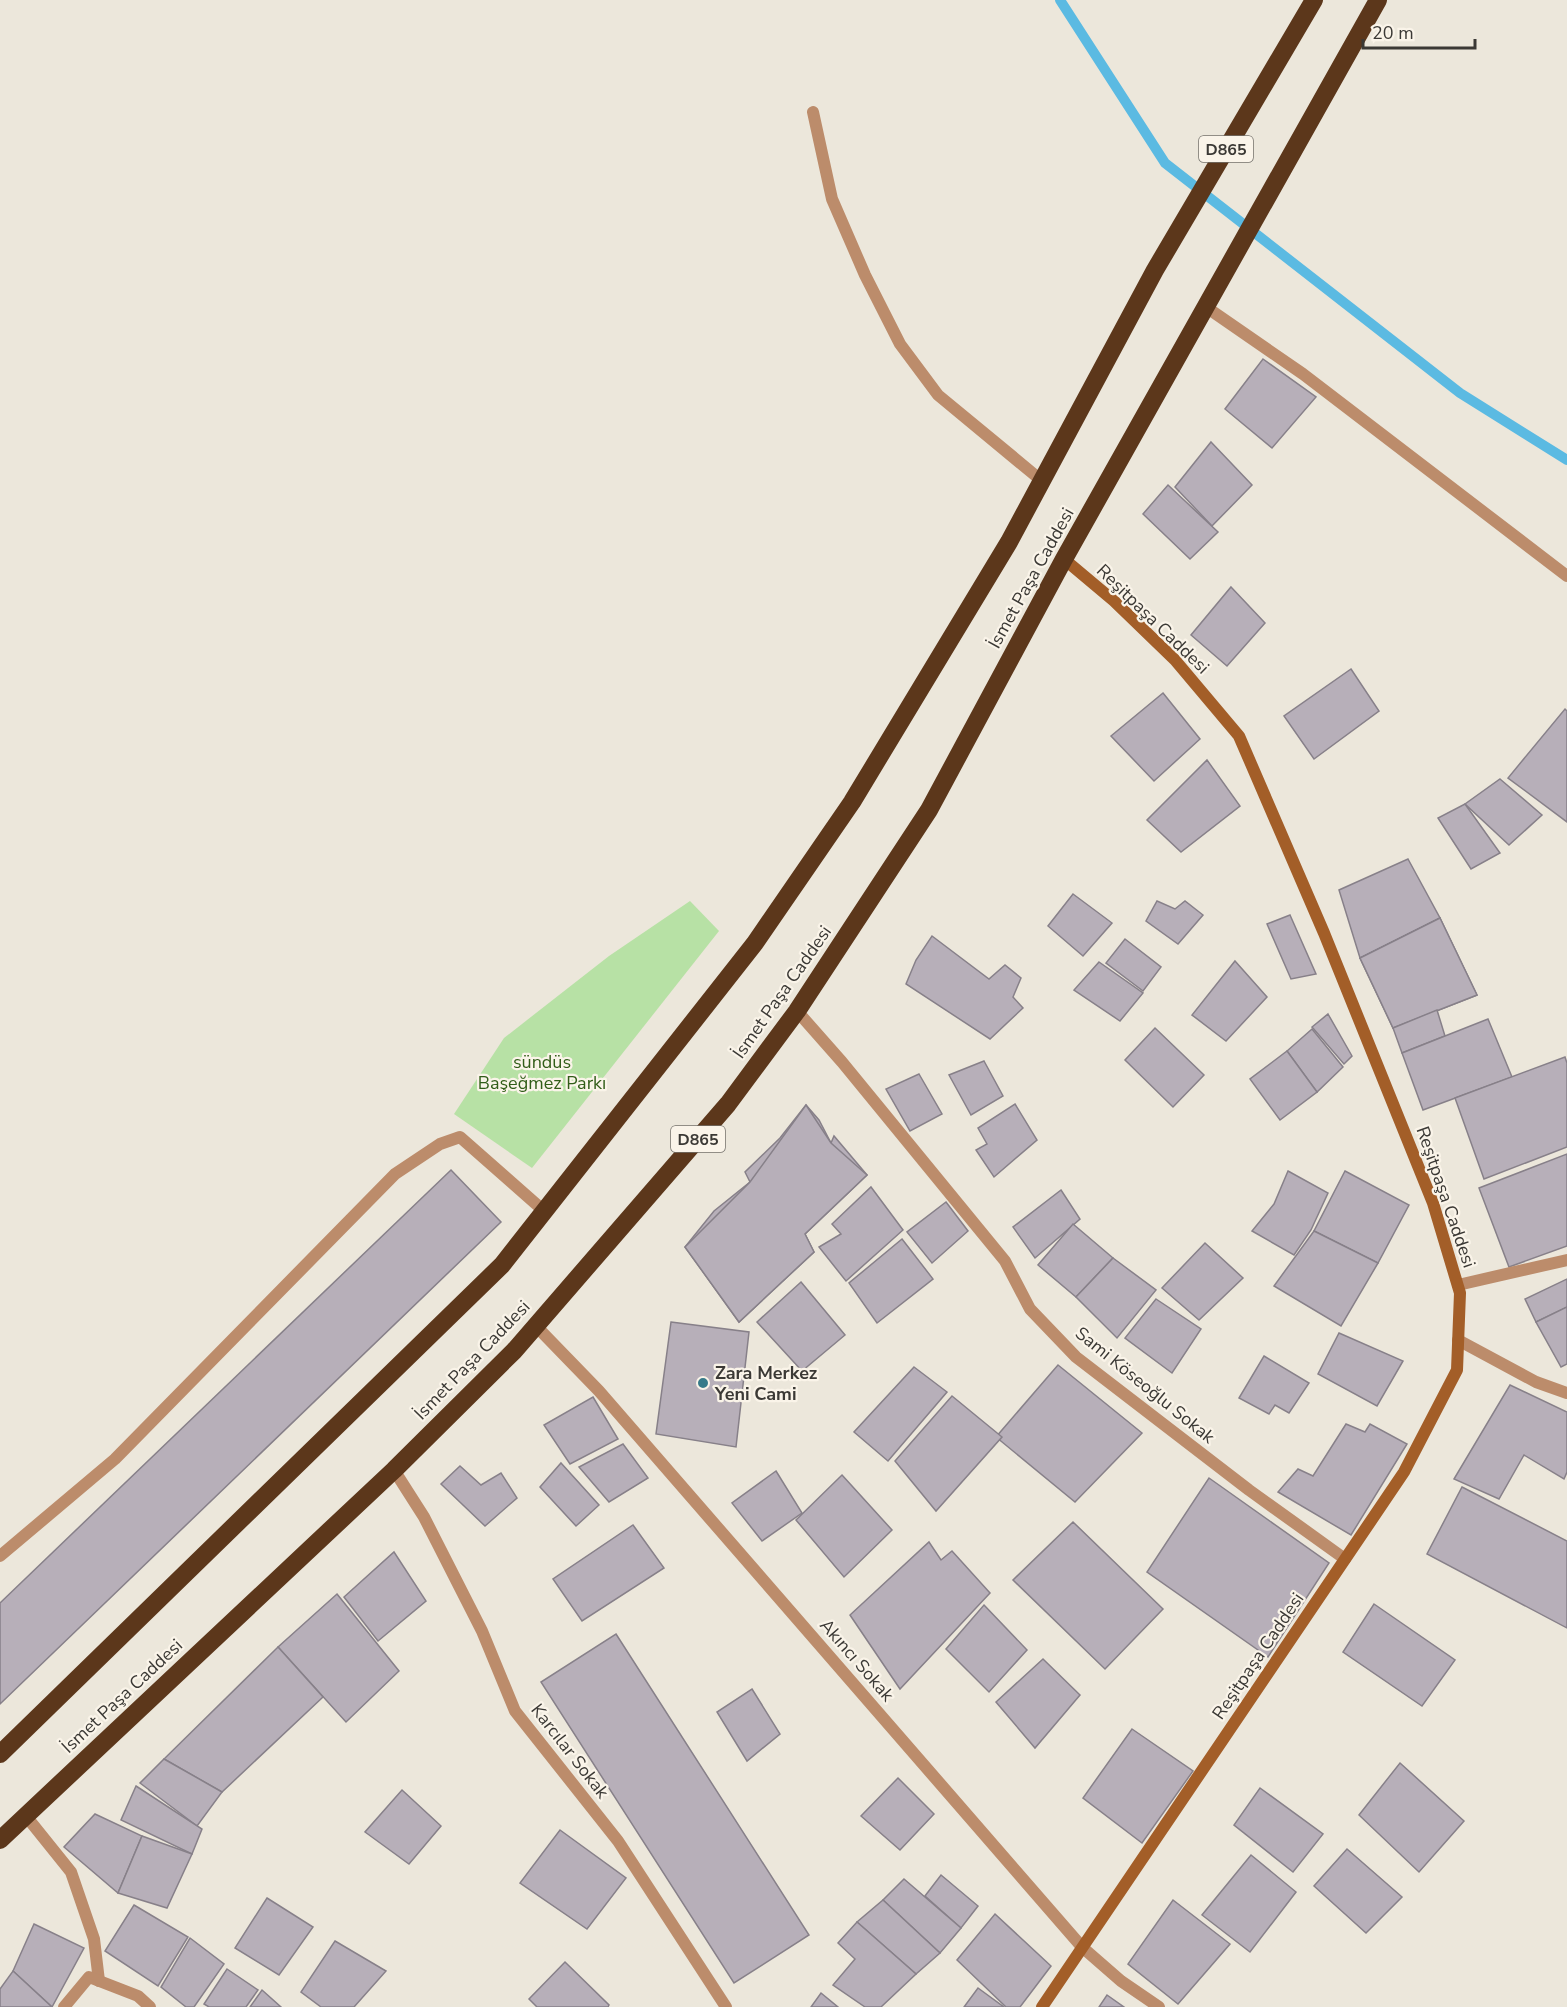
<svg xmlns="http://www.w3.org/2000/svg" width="1567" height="2007" viewBox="0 0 1567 2007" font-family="'Nunito Sans',sans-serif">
<rect width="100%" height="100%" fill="#ece7db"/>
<path fill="#b7e1a5" d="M690 901 719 931 532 1168 454 1114 504 1038 609 956Z"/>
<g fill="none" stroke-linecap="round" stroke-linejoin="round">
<path stroke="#5bbae2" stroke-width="10" d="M1060 0 1165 163 1460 393 1567 460"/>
</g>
<g fill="#b7afb9" stroke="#878089" stroke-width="1.5">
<path d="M1263 359 1316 397 1272 448 1225 409Z"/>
<path d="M1211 442 1252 485 1212 526 1175 487Z"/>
<path d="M1168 485 1218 532 1190 559 1143 514Z"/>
<path d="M1231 587 1265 623 1227 666 1191 635Z"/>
<path d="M1351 669 1379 711 1314 759 1284 716Z"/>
<path d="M1163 693 1200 739 1154 781 1111 736Z"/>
<path d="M1565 709 1567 711V822L1508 778Z"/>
<path d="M1207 760 1240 806 1181 852 1147 820Z"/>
<path d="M1500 779 1542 815 1509 845 1465 804Z"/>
<path d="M1465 804 1500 853 1471 869 1438 818Z"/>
<path d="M1408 859 1440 918 1360 958 1339 890Z"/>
<path d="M1073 894 1112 923 1083 956 1048 926Z"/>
<path d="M1157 901 1175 909 1185 901 1203 915 1178 944 1146 921Z"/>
<path d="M1290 915 1316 974 1291 979 1267 924Z"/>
<path d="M1440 918 1477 995 1393 1028 1360 958Z"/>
<path d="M1440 918 1477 995 1393 1028 1360 958Z"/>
<path d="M932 936 989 979 1005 965 1021 978 1013 997 1023 1008 990 1039 906 984 916 960Z"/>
<path d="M1125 939 1161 967 1143 991 1106 963Z"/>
<path d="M1235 961 1267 997 1226 1041 1192 1015Z"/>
<path d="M1099 962 1143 993 1120 1021 1074 990Z"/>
<path d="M1437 1010 1445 1036 1402 1053 1393 1028Z"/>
<path d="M1328 1014 1352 1056 1344 1064 1312 1027Z"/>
<path d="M1488 1019 1512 1077 1423 1110 1402 1053Z"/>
<path d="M1155 1028 1204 1075 1173 1107 1125 1060Z"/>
<path d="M1312 1029 1343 1067 1317 1092 1287 1051Z"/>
<path d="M1287 1051 1317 1092 1280 1120 1250 1079Z"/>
<path d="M1565 1057 1567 1063V1147L1484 1179 1455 1098Z"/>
<path d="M984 1061 1003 1096 971 1115 949 1075Z"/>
<path d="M919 1074 942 1114 910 1131 886 1089Z"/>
<path d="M1015 1104 1037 1140 994 1177 976 1150 987 1144 978 1128Z"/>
<path d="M806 1105 819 1120 831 1143 834 1136 867 1175 805 1234 814 1252 739 1322 685 1247 714 1211 750 1182 745 1172 780 1138Z"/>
<path d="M806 1105 831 1143 867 1175 805 1234 814 1252 739 1322 685 1247 750 1182Z"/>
<path d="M1567 1154V1246L1509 1267 1479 1188Z"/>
<path d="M451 1170 501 1222 0 1704V1603Z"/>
<path d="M1288 1171 1328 1193 1311 1230 1294 1255 1252 1231 1274 1204Z"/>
<path d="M1345 1171 1409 1205 1378 1263 1314 1231Z"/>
<path d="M871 1187 903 1230 846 1281 819 1247 841 1234 832 1224Z"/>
<path d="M1061 1190 1080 1219 1035 1258 1013 1227Z"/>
<path d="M946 1202 968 1231 932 1263 907 1232Z"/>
<path d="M1073 1224 1113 1258 1076 1297 1038 1265Z"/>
<path d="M1314 1231 1378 1263 1341 1326 1274 1286Z"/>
<path d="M902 1239 933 1279 877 1323 849 1283Z"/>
<path d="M1205 1243 1243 1278 1199 1320 1162 1288Z"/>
<path d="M1113 1258 1156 1290 1117 1338 1076 1297Z"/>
<path d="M1567 1279V1307L1536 1322 1525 1299Z"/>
<path d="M801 1282 845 1335 802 1371 757 1322Z"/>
<path d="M1156 1299 1201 1329 1172 1373 1125 1338Z"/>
<path d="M1567 1307V1364L1561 1367 1536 1322Z"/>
<path d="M671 1322 749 1332 736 1447 656 1434Z"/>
<path d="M1339 1333 1403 1361 1377 1406 1318 1374Z"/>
<path d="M1264 1356 1309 1383 1289 1413 1275 1405 1269 1414 1239 1398Z"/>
<path d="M1058 1365 1142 1433 1075 1502 996 1437Z"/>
<path d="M914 1367 947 1392 888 1461 854 1432Z"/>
<path d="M1510 1385 1567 1412V1472L1564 1479 1524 1455 1499 1499 1454 1479Z"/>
<path d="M952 1396 1002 1437 936 1511 895 1461Z"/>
<path d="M593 1397 618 1439 570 1464 544 1425Z"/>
<path d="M1346 1424 1365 1432 1370 1424 1407 1444 1351 1535 1278 1492 1298 1469 1313 1476Z"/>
<path d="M623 1444 648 1478 609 1502 579 1467Z"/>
<path d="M561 1463 599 1505 576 1526 540 1487Z"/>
<path d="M460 1466 481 1485 501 1473 517 1498 485 1526 441 1484Z"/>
<path d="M776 1471 802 1513 762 1541 732 1503Z"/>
<path d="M842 1475 892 1530 844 1577 796 1520Z"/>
<path d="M1209 1478 1329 1563 1268 1657 1147 1572Z"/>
<path d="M1462 1487 1567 1541V1628L1427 1554Z"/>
<path d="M1073 1522 1163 1609 1105 1669 1013 1580Z"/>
<path d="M633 1525 664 1568 582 1621 553 1579Z"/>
<path d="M929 1542 941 1560 952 1551 990 1593 900 1689 850 1615Z"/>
<path d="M394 1552 426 1601 378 1641 344 1597Z"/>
<path d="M337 1594 399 1671 346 1722 278 1647Z"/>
<path d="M1374 1604 1455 1660 1422 1706 1343 1652Z"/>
<path d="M984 1605 1027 1650 989 1692 946 1649Z"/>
<path d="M616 1634 809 1935 734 1983 541 1682Z"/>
<path d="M278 1647 323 1697 222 1792 164 1759Z"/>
<path d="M1043 1659 1080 1695 1035 1748 996 1702Z"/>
<path d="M752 1689 780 1734 747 1761 717 1712Z"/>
<path d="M1132 1729 1193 1771 1142 1843 1083 1798Z"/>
<path d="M164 1759 222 1792 197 1826 140 1783Z"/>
<path d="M1400 1763 1464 1821 1419 1872 1359 1815Z"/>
<path d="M898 1778 934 1814 900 1850 861 1816Z"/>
<path d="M136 1786 202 1829 192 1854 121 1820Z"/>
<path d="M1260 1788 1323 1834 1293 1872 1234 1825Z"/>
<path d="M402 1790 441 1826 409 1864 365 1832Z"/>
<path d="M95 1814 142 1836 118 1893 64 1847Z"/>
<path d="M560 1830 626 1878 587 1929 520 1883Z"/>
<path d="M142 1836 192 1854 167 1908 118 1893Z"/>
<path d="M1347 1849 1402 1897 1366 1933 1314 1886Z"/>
<path d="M1251 1855 1296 1892 1250 1952 1202 1915Z"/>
<path d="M941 1875 978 1906 961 1928 925 1896Z"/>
<path d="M904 1879 961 1928 940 1953 883 1900Z"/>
<path d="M267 1898 313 1927 279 1975 235 1948Z"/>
<path d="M883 1900 940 1953 916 1974 857 1922Z"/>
<path d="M1173 1900 1230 1944 1178 2004 1128 1964Z"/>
<path d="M134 1905 188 1937 158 1986 105 1951Z"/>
<path d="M995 1914 1051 1966 1020 2007H1006L957 1960Z"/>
<path d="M857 1922 916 1974 881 2007H865L833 1985 855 1959 838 1943Z"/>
<path d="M34 1924 84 1948 52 2007 13 1971Z"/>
<path d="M190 1938 224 1964 194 2007H186L161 1987Z"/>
<path d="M335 1941 386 1971 354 2007H321L301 1992Z"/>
<path d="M565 1962 609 2005 608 2007H537L529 1999Z"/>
<path d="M227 1969 258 1990 246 2007H209L204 2004Z"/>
<path d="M13 1971 52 2007H0V1989Z"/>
<path d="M978 1988 1004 2007H964Z"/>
<path d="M262 1990 281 2007H250Z"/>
<path d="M821 1993 838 2007H811Z"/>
<path d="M1107 1995 1124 2007H1099Z"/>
</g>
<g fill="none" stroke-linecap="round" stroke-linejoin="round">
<g stroke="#bc8c6b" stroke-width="12">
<path d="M813 112 832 199 865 275 900 344 938 395 1042 481"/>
<path d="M1206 307 1303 374 1567 576"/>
<path d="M797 1011 842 1062 1005 1261 1030 1309 1076 1357 1249 1490 1345 1559"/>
<path d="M1458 1285 1567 1260"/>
<path d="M536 1326 599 1391 1082 1947 1121 1981 1159 2007"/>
<path d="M1458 1340 1536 1382 1567 1393"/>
<path d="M394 1470 424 1517 482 1631 515 1711 618 1841 726 2007"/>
<path d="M0 1556 115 1459 395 1174 440 1144 460 1137 544 1211"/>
<path d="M26 1816 71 1872 94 1939 99 1981"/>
<path d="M64 2007 89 1977 138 1996 150 2007"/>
</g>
<path stroke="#a35e28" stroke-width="12" d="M1042 2007 1404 1472 1457 1370 1460 1293 1433 1203 1324 933 1239 736 1175 660 1114 601 1064 559"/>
<g stroke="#5c371b" stroke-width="18">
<path d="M0 1754 502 1265 755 943 852 802 1009 542 1155 270 1314 0"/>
<path d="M0 1840 394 1470 514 1351 728 1104 797 1011 929 810 1064 559 1378 0"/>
</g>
</g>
<circle fill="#367a89" stroke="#faf4e9" stroke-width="2" cx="703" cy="1383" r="6"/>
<g text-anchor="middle" stroke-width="4.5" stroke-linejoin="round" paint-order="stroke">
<g fill="#faf4e9" stroke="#74716b" stroke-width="1.5">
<rect x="1199" y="136" width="54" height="26" rx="4.5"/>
<rect x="671" y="1126" width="54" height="26" rx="4.5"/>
</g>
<g font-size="16" font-weight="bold" fill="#3b3935">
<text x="1226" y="155">D865</text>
<text x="698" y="1145">D865</text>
</g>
<g font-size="18" fill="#3b3935" stroke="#faf4e9">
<text transform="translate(1031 578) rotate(-61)" y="6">İsmet Paşa Caddesi</text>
<text transform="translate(1153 619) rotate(44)" y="6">Reşitpaşa Caddesi</text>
<text transform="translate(782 992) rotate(-55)" y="6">İsmet Paşa Caddesi</text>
<text transform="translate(1446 1197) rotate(71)" y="6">Reşitpaşa Caddesi</text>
<text transform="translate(472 1360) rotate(-46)" y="6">İsmet Paşa Caddesi</text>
<text transform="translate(1145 1385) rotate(39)" y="6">Sami Köseoğlu Sokak</text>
<text transform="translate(1258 1656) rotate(-56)" y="6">Reşitpaşa Caddesi</text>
<text transform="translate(857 1660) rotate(49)" y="6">Akıncı Sokak</text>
<text transform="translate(122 1696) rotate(-43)" y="6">İsmet Paşa Caddesi</text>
<text transform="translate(570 1751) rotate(52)" y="6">Karcılar Sokak</text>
</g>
<g font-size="18" fill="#315d18" stroke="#faf4e9">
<text x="542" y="1068">sündüs<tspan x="542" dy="21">Başeğmez Parkı</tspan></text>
</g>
<g font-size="18" font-weight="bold" fill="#3b3935" stroke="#faf4e9" text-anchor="start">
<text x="715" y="1379">Zara Merkez<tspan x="715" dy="21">Yeni Cami</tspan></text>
</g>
</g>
<path d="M1363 39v9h112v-9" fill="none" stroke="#3b3935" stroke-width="3"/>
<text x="1372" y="39" font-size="18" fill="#3b3935" stroke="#faf4e9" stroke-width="4.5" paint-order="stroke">20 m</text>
</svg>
